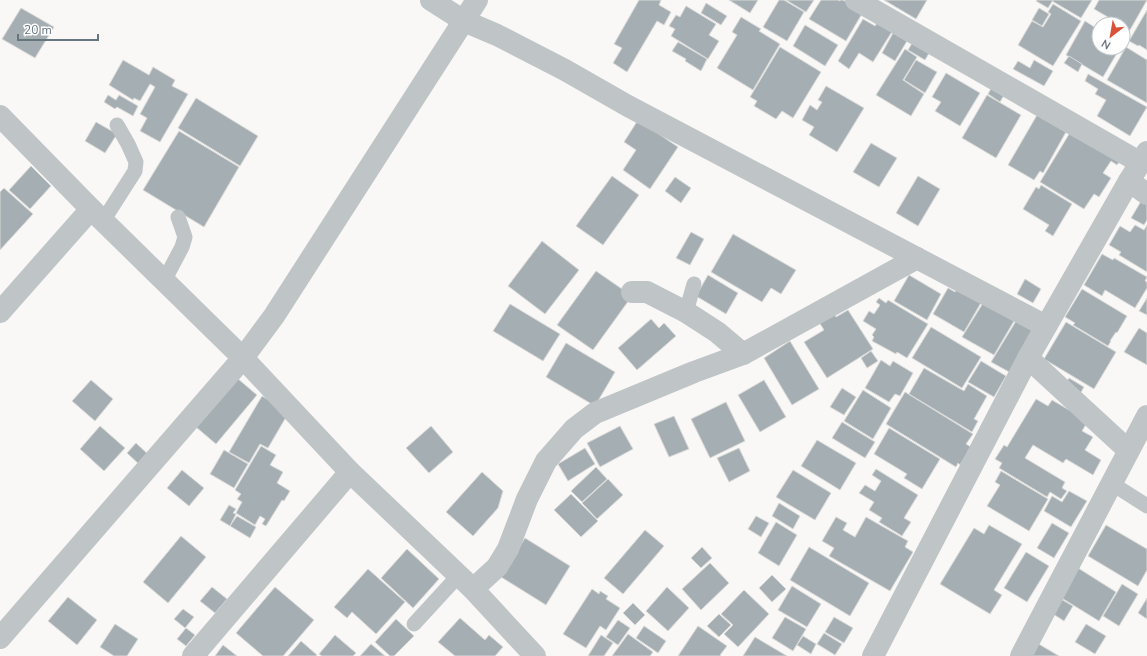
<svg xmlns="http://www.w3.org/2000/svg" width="1147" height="656" viewBox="0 0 1147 656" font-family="'Nunito Sans',sans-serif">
<rect width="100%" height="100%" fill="#f9f8f6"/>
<g fill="#a4aeb3" stroke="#dadad8">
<path d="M639 0H661L659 5 671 12 664 25 657 21 627 72 613 63 622 48 614 44Z"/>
<path d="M729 0H758L750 13Z"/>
<path d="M779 0H784L804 12 787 41 763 27Z"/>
<path d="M786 0H814L806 12Z"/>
<path d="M821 0H838L840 1V0H843L863 12 846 41 809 19Z"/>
<path d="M884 0H927L916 19Z"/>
<path d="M1037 0H1053L1048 8 1036 1Z"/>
<path d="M1053 0H1092L1081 18 1052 1Z"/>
<path d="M1099 0H1147L1130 30 1123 26V24H1120L1094 9Z"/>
<path d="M706 3 727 16 721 25 701 13Z"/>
<path d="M1053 4 1081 21 1053 66 1018 45 1032 21 1043 27 1051 14 1048 12Z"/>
<path d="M686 6 716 24 709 35 719 41 708 59 671 36 675 29 669 26 676 15 680 17Z"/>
<path d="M21 8 54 27 35 58 2 39Z"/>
<path d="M1039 8 1049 14 1042 26 1032 20Z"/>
<path d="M1147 10V50L1139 45 1138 46 1129 41Z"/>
<path d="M741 17 761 29 759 31 780 44 753 90 717 68 737 35 732 32Z"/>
<path d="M863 19 875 26 878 21 893 30 873 62 859 53 849 69 838 61Z"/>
<path d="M1085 21 1099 30V48H1120L1103 77 1066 55Z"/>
<path d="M805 25 838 45 825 66 793 46Z"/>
<path d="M893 33 907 41 895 61 882 53Z"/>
<path d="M914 40 931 50 925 60 908 50Z"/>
<path d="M678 42 707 59 701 71 685 61 686 59 672 51Z"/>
<path d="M780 47 821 72 793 118 782 111 776 119 754 106 757 101 750 97Z"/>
<path d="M1126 47 1147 60V103L1107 80Z"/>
<path d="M905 49 917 57 903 80 924 94 911 116 876 95Z"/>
<path d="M1069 56 1082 64 1078 72 1064 63Z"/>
<path d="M123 60 149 75 153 67 175 80 172 86 188 94 160 142 140 131 147 118 140 114 155 87 150 84 140 101 134 98 133 100 109 85Z"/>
<path d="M916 60 937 72 925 93 904 80Z"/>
<path d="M1034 60 1053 71 1044 86 1013 69 1018 61 1030 68Z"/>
<path d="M946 73 980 93 960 126 935 111 941 102 932 97Z"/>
<path d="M1088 74 1147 107 1130 136 1097 116 1106 100 1095 94 1098 89 1085 81Z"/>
<path d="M994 83 1007 90 1000 102 988 94Z"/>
<path d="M826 86 864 108 837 152 809 135 814 127 802 120 810 105 817 110 822 102 818 100Z"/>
<path d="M108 95 116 100 119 95 138 106 133 116 117 107 115 109 104 102Z"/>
<path d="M987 95 1021 115 996 158 962 138Z"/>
<path d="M196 98 258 136 240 166 178 128Z"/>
<path d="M1037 115 1066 132 1043 173 1040 171 1034 180 1008 165Z"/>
<path d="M638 120 678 147 650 189 623 170 636 150 624 142Z"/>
<path d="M96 122 117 134 105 153 85 141Z"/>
<path d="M1074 126 1123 156 1117 165 1111 161 1103 173 1111 178 1099 197 1094 194 1084 209 1040 182Z"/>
<path d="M179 131 239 167 204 227 143 190Z"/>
<path d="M871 143 897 158 879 187 853 172Z"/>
<path d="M31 166 51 186 30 209 9 190Z"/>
<path d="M612 176 639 195 603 245 576 226Z"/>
<path d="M918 176 940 189 918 226 896 213Z"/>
<path d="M675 177 691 188 681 203 665 191Z"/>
<path d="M1041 185 1072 204 1053 236 1045 231 1049 225 1023 209 1036 187 1039 189Z"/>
<path d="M4 188 33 214 0 250V192Z"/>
<path d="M1143 198 1147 201V220L1144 225 1131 218Z"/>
<path d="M1135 225 1144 230 1147 225V272L1119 255 1121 252 1109 245 1120 226 1130 232Z"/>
<path d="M691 232 704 239 690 265 676 258Z"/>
<path d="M733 234 796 270 781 294 771 288 762 302 711 272Z"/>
<path d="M542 241 579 270 545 314 508 286Z"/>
<path d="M1102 254 1113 260 1114 258 1147 277 1145 281 1147 282V288L1135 308 1105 290 1102 296 1084 285Z"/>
<path d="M596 271 632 296 593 350 557 325Z"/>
<path d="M708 275 738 293 726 314 696 296Z"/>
<path d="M909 275 941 294 927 320 894 301Z"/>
<path d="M1025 279 1041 289 1033 303 1017 294Z"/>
<path d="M958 287 982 301 964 332 933 314 948 288 955 292Z"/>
<path d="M1082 289 1127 316 1117 333 1116 332 1110 341H1111L1108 346 1073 325 1075 323 1065 317Z"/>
<path d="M879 298 886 303 888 300 928 324 907 358 897 352 896 354 872 341 874 337 872 335 876 329 863 321 869 311 874 314 880 305 876 302Z"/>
<path d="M1147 298V315L1139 311Z"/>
<path d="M983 303 1014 321 994 355 962 337Z"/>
<path d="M510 304 560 334 543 361 493 331Z"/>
<path d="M832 310 836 317 848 310 873 349 827 378 804 342 824 330 817 319Z"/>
<path d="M651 319 659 328 664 323 676 336 637 370 618 348Z"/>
<path d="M1016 321 1035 332 1011 373 991 362Z"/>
<path d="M1066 322 1116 352 1094 389 1044 359Z"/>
<path d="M931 327 981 357 962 388 912 358Z"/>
<path d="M1139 328 1147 333V365L1124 352Z"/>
<path d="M790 341 819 389 792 405 764 358Z"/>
<path d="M566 343 615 372 595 406 546 377Z"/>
<path d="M871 351 878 361 867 368 861 358Z"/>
<path d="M881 360 890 366 893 361 913 373 900 396 895 394 889 402 865 388Z"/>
<path d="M981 361 1006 376 994 397 968 382Z"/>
<path d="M924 368 964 391 968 384 987 396 974 419 978 421 972 432 909 394Z"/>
<path d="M237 378 257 395 216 444 196 427Z"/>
<path d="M1069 378 1084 387 1080 394 1065 385Z"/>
<path d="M91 380 113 399 95 421 72 401Z"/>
<path d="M764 380 786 417 760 432 738 395Z"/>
<path d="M842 388 856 397 844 415 830 407Z"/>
<path d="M863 390 891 408 873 439 844 421Z"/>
<path d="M905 392 973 434 966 444 971 447 960 465 958 463 956 467 886 424Z"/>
<path d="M262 396 289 412 268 448 260 444 249 463 229 452Z"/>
<path d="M1036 399 1048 406 1052 400 1088 421 1082 431 1093 437 1085 450 1101 460 1093 475 1066 459 1063 463 1033 445 1025 458 1065 482 1062 488 1067 491 1061 499 1050 492 1047 497 999 468 1002 463 995 459 1004 445 1007 447Z"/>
<path d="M726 402 745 441 710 458 691 419Z"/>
<path d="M674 416 689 449 669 457 654 424Z"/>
<path d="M842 422 875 442 865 458 832 438Z"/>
<path d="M100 426 125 448 104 471 80 449Z"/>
<path d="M431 426 453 452 429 473 406 448Z"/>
<path d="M620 426 633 449 600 467 587 443Z"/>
<path d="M889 428 940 459 922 489 904 478 907 474 874 454Z"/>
<path d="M817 440 856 463 840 490 801 466Z"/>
<path d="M136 443 151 457 142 467 127 453Z"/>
<path d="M261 446 276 455 270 465 283 472 277 483 290 491 284 501 282 500 266 526 262 524 265 519 260 516 255 525 236 513 242 502 237 499 241 494 235 490Z"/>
<path d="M585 448 595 464 568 481 558 464Z"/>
<path d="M739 448 750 471 729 482 717 458Z"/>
<path d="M224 450 248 464 234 488 210 474Z"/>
<path d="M596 467 607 479 582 502 571 491Z"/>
<path d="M876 469 918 495 904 518 911 522 902 536 879 522 882 518 869 510 874 502 859 493 865 485 875 491 881 481 872 475Z"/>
<path d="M182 470 204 488 189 506 167 488Z"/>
<path d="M793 470 831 493 815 520 776 497Z"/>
<path d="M1001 471 1048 499 1029 531 987 506 1000 485 995 482Z"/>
<path d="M482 472 503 491 498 508 473 536 446 512Z"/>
<path d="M608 479 623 495 597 519 582 503Z"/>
<path d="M1069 491 1087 501 1071 527 1044 511 1052 496 1062 502Z"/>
<path d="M571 494 598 521 581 537 554 510Z"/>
<path d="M779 503 800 516 793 529 772 516Z"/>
<path d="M229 505 236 509 233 513 236 514 230 526 220 520Z"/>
<path d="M237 516 256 527 250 538 230 526Z"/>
<path d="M756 516 769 523 761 537 748 529Z"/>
<path d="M836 517 847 523 843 530 855 537 866 517 908 541 905 547 913 552 890 591 829 556 834 548 822 541Z"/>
<path d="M776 522 797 535 779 566 758 553Z"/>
<path d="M1052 523 1069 533 1054 558 1037 548Z"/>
<path d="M989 525 1022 544 994 590 1002 595 990 614 940 584 974 528 984 534Z"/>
<path d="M1106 525 1147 549V570L1138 586 1088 556Z"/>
<path d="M645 530 664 546 623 594 604 578Z"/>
<path d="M181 536 206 557 168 603 143 582Z"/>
<path d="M525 538 570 566 546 605 501 577Z"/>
<path d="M702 547 712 558 701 568 691 558Z"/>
<path d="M809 547 869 583 850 616 790 580Z"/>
<path d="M407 549 439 579 413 608 381 578Z"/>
<path d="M1026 552 1049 566 1027 602 1004 588Z"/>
<path d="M710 563 729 583 701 610 682 589Z"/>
<path d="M1078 568 1116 592 1099 621 1060 597Z"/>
<path d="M368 569 405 602 376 634 352 612 347 618 334 607Z"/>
<path d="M772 575 786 589 772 602 759 588Z"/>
<path d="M1122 584 1138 594 1119 626 1103 616Z"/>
<path d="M792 586 821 604 807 627 778 610Z"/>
<path d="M212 587 227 599 215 613 200 601Z"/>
<path d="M275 587 314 620 283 656H263L236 633Z"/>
<path d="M667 587 689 608 668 631 646 611Z"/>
<path d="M592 589 599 594 600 591 608 596 606 599 620 608 606 630 600 626 586 648 563 634Z"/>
<path d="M744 590 769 614 738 647 724 634 733 625 721 614Z"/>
<path d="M68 597 97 620 77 645 48 621Z"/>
<path d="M1059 598 1073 606 1064 621 1050 612Z"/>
<path d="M1147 598V619L1138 613Z"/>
<path d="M633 603 645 615 635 625 623 613Z"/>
<path d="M183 609 194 617 185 628 174 619Z"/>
<path d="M719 614 731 625 719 637 707 626Z"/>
<path d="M785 617 806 629 793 651 772 638Z"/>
<path d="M834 617 853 628 844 643 825 632Z"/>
<path d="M460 618 485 640 489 635 503 647 495 656H455L438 642Z"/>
<path d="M396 619 414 636 394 656H390L375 642Z"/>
<path d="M618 620 630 628 618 645 606 637Z"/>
<path d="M115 624 138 639 127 656H114L100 647Z"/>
<path d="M1086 624 1106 636 1095 654 1075 642Z"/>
<path d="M644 626 666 641 658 653 636 638Z"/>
<path d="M698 626 727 646 720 655 721 656H678Z"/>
<path d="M186 628 195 635 186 646 177 639Z"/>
<path d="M824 633 842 644 835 655 817 644Z"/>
<path d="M628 634 653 652 650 656H612Z"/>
<path d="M335 635 356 653 353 656H322L319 654Z"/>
<path d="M601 635 613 643 604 656H588Z"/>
<path d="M803 636 816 644 811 654 797 645Z"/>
<path d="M755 637 787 656H743Z"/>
<path d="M301 641 317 655 316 656H288Z"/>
<path d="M1037 643 1059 656H1029Z"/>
<path d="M371 644 385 656H360Z"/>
<path d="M223 645 237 656H215Z"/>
</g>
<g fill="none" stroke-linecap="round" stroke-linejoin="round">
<g stroke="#bfc4c7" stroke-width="15">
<path d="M103 221 135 171 136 162 128 144 117 125"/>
<path d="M164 281 182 247 185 237 178 217"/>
<path d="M686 312 694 284"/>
<path d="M1111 483 1147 506"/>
<path d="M414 624 459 575"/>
</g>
<g stroke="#bfc4c7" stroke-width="22">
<path d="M431 0 464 21 497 35 565 70 628 106 1046 326"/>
<path d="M856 0 1141 163"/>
<path d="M0 116 91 209 243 358 350 472 473 589 535 656"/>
<path d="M1129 181 1147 194"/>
<path d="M632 292H647L686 312 717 332 743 354"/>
<path d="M0 312 91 209"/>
<path d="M1028 358 1128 450"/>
<path d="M473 589 497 567 508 549 527 499 546 461 574 429 595 413 694 372 743 354 917 258"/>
<path d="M0 638 243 358 274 316 477 0"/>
<path d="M193 656 350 472"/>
<path d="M873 656 1028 358 1129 181 1147 152"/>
<path d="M1021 656 1147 416"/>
</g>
</g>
<g transform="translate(1111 36) rotate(211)"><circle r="19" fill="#ffffff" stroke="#c1c8cc"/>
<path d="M0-3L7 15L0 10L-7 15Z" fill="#da5135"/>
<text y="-6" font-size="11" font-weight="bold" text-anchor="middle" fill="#65767f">N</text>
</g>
<path d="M18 34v6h80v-6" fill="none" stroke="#65767f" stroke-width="2"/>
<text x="24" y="34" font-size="12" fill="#65767f" stroke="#ffffff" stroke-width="3" paint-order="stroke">20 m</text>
</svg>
